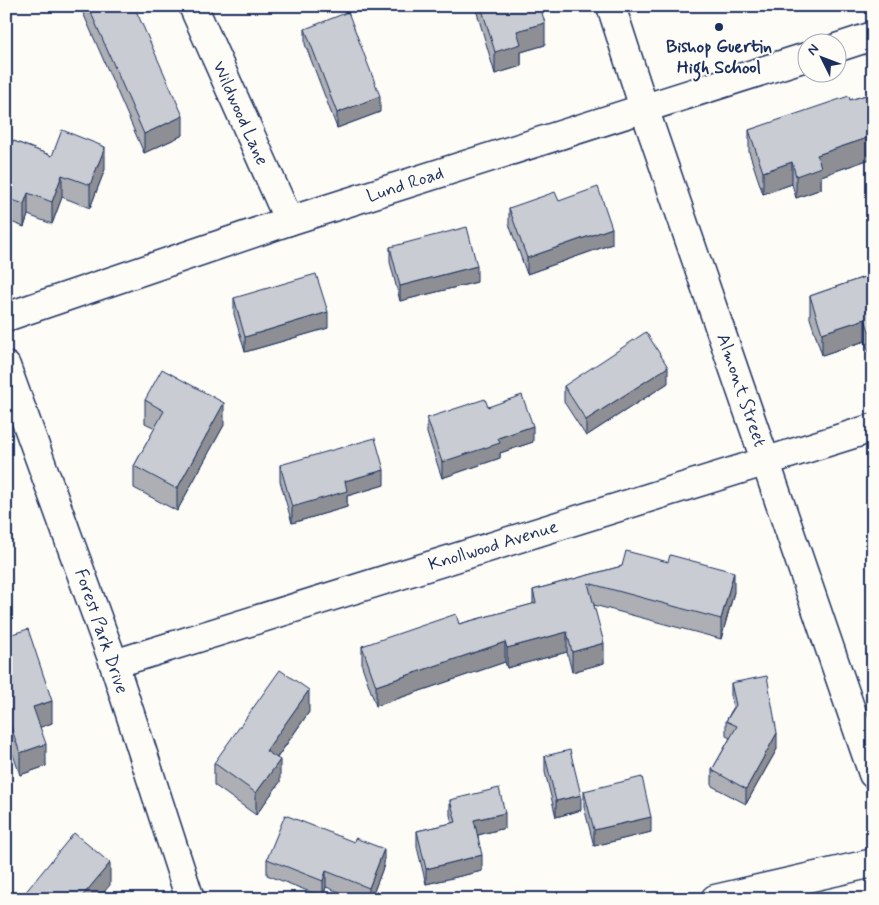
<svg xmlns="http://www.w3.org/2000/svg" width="879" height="905" viewBox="0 0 879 905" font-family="Mynerve,sans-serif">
<rect width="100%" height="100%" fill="#fdfcf7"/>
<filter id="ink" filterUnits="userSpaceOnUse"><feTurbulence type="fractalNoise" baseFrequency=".02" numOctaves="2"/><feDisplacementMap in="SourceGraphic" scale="10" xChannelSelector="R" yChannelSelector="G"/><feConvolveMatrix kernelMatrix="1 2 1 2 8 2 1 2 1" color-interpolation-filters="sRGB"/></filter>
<g filter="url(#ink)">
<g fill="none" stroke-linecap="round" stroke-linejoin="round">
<defs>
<g id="minor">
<path d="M193 6 289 221"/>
<path d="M644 108 873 774"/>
<path d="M6 366 114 664 190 899"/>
<path d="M114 664 873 428"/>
<path d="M715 899 873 863"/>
</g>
<g id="tertiary">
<path d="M611 6 644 108"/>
<path d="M836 48 873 36"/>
<path d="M6 317 289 221 806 57"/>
</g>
</defs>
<use href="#minor" stroke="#1b2f5e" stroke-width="31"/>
<use href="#tertiary" stroke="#1b2f5e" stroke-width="31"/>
<use href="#minor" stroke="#fdfcf7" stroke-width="28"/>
<use href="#tertiary" stroke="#fdfcf7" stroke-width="28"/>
</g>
<g fill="#adafb5" stroke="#1b2f5e">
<path d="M80 6H134L183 135 144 153Z"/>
<path d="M475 6H540L545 45 521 52V66L495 74Z"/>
<path d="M305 29 380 112 337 128 305 44Z"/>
<path d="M873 93V158L821 176V189L796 198 792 184 763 194 749 152V130Z"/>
<path d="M6 138 52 156 105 169 90 208 62 197 52 224 28 215 24 227 6 220Z"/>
<path d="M559 201 612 244 527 274 509 224V208Z"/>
<path d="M390 247 477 282 400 301 390 262Z"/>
<path d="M873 274V352L869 353 865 341 822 355 810 318V296Z"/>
<path d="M234 298 328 328 245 352 234 314Z"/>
<path d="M668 383 586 436 564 402V386Z"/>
<path d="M145 400 224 425 177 511 134 488V466L155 428 145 423Z"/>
<path d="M488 407 533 442 500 453V458L442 478 427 433V418Z"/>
<path d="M280 465 384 485 347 496V507L292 523 280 481Z"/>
<path d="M871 532H873V560L871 554Z"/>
<path d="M622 566 734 592 721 639 594 605 604 663 572 672 567 652 507 668 505 662 376 706 362 666V646L459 624 533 604V590Z"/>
<path d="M6 636 52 723 40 727 46 766 20 775 6 734Z"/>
<path d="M731 683 777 749 746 804 712 786V770L730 738 726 736V721L733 708 731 698Z"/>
<path d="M309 712 277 758 280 782 256 815 214 785V763Z"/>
<path d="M545 756 581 810 556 817 545 772Z"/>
<path d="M584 791 651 832 594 846 584 807Z"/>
<path d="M450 800 505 828 478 835 482 871 426 884 417 847V831L452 823 450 815Z"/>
<path d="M267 859 384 865 371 899H358L326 887 323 897 267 875Z"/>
</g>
<g fill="#8d8f94" stroke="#1b2f5e">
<path d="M545 23V45L521 52V66L495 74V52L517 31Z"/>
<path d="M380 96V112L337 128V113Z"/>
<path d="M183 116V135L144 153V134Z"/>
<path d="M873 136V158L821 176V189L796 198V176L817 155Z"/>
<path d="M105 147V169L90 208V185Z"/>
<path d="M792 162V184L763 194V172Z"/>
<path d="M62 175V197L52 224V202Z"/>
<path d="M28 193V215L24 227V204Z"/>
<path d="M612 228V244L527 274V258Z"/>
<path d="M477 266V282L400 301V286Z"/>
<path d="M328 312V328L245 352V337Z"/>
<path d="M865 319V341L822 355V333Z"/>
<path d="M873 329V352L869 353V331Z"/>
<path d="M668 367V383L586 436V420Z"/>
<path d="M224 403V425L177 511V489Z"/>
<path d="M533 426V442L500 453V458L442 478V462L498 438Z"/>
<path d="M384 470V485L347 496V507L292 523V507L345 481Z"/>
<path d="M734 572V592L721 639V619Z"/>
<path d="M567 632V652L507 668V648Z"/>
<path d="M505 642V662L376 706V686Z"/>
<path d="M604 643V663L572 672V652Z"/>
<path d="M309 690V712L266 773V751Z"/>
<path d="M52 701V723L33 730V707Z"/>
<path d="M777 733V749L746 804V789Z"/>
<path d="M46 744V766L20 775V753Z"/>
<path d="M280 760V782L256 815V793Z"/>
<path d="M581 795V810L556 817V801Z"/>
<path d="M505 813V828L474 836V820Z"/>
<path d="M651 817V832L594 846V830Z"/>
<path d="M384 849V865L371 899H369V888Z"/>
<path d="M482 855V871L426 884V869Z"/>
<path d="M110 863V885L98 899H80Z"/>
<path d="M326 871V887L323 897V881Z"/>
</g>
<g fill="#c9ccd3" stroke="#1b2f5e">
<path d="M88 6H134L183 116 144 134Z"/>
<path d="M481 6H540L545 23 517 31 521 44 495 52Z"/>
<path d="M348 12 380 96 337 113 305 29Z"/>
<path d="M873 93V136L817 155 821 167 796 176 792 162 763 172 749 130 849 96 850 100Z"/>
<path d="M62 130 105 147 90 185 62 175 52 202 28 193 24 204 6 198V138L52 156Z"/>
<path d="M598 187 612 228 527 258 509 208 555 192 559 201Z"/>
<path d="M467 227 477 266 400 286 390 247Z"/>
<path d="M316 274 328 312 245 337 234 298Z"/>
<path d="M873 274V329L869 331 865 319 822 333 810 296Z"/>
<path d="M646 332 668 367 586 420 564 386Z"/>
<path d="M162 369 224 403 177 489 134 466 164 411 145 400Z"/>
<path d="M522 395 533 426 498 438 500 443 442 462 427 418 485 399 488 407Z"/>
<path d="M375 438 384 470 345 481 347 491 292 507 280 465Z"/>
<path d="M626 551 668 562 670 555 734 572 721 619 588 583 604 643 572 652 567 632 507 648 505 642 376 686 362 646 456 614 459 624 536 603 533 590 622 566Z"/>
<path d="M28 629 52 701 33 707 46 744 20 753 6 712V636Z"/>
<path d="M280 670 309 690 266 751 280 760 256 793 214 763Z"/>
<path d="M767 676 777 733 746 789 712 770 737 726 726 721 736 705 731 683Z"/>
<path d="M570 750 581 795 556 801 545 756Z"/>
<path d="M642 777 651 817 594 830 584 791Z"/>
<path d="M499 788 505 813 474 820 482 855 426 869 417 831 456 822 450 800Z"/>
<path d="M285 815 354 842 355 838 384 849 369 888 326 871 323 881 267 859Z"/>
<path d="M74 833 110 863 80 899H20Z"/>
</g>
</g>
<circle fill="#1b2f5e" stroke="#fdfcf7" stroke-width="2" cx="719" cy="27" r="5"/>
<g text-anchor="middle" stroke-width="4" stroke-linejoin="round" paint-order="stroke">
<g font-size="18" font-weight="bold" fill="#1b2f5e" stroke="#fdfcf7">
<text x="719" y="52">Bishop Guertin<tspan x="719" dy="21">High School</tspan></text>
</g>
<g font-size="18" fill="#1b2f5e" stroke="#fdfcf7">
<text transform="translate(241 113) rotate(66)" y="6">Wildwood Lane</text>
<text transform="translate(405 184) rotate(-18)" y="6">Lund Road</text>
<text transform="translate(742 390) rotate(71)" y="6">Almont Street</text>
<text transform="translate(493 545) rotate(-17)" y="6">Knollwood Avenue</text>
<text transform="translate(102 631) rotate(71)" y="6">Forest Park Drive</text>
</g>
</g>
<rect width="879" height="905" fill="none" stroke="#fdfcf7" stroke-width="25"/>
<rect x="12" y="12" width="854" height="880" fill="none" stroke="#1b2f5e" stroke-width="2" filter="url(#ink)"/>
<g transform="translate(822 58) rotate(312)"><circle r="24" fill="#fdfcf7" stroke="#a3aaba"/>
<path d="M0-4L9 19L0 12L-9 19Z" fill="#1b2f5e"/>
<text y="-8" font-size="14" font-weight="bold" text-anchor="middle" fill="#1b2f5e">N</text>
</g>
</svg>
